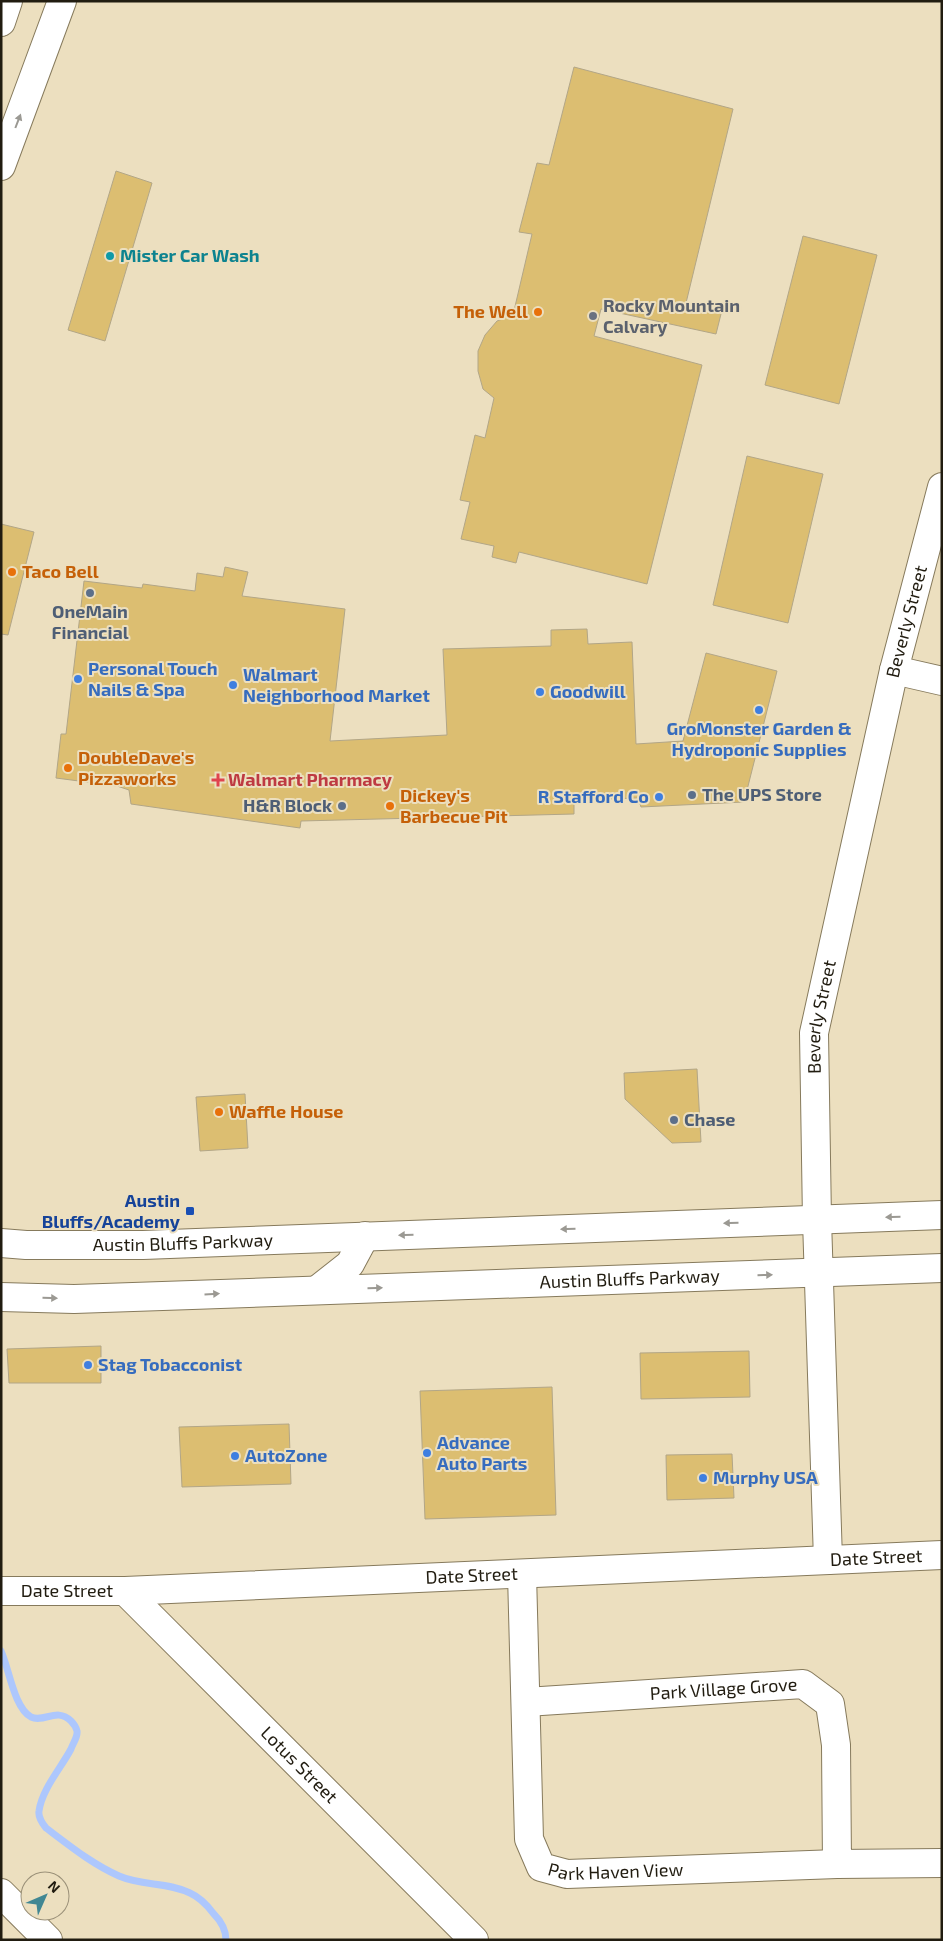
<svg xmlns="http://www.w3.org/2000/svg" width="943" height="1941" viewBox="0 0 943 1941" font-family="'Exo 2',sans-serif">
<rect width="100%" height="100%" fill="#ecdfbf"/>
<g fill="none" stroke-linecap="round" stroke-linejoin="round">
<path stroke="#adc7fd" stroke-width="7" d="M1 1651C9 1668 14 1708 31 1717 44 1723 57 1707 71 1721 74 1724 76 1727 77 1731 78 1737 73 1743 71 1749 61 1768 42 1789 39 1811 38 1817 42 1823 46 1828 70 1846 92 1864 119 1876 142 1886 168 1882 190 1893 199 1897 207 1905 213 1913 220 1920 226 1929 226 1940"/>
</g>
<g fill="#dcbe71" stroke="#b2a687">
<path d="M574 67 733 109 686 303 722 310 716 334 601 309 594 336 702 365 647 584 519 552 516 563 492 557 494 546 461 539 470 502 460 500 475 435 485 438 494 398 483 389 478 371V351L485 335 497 321 513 315 532 234 519 232 537 163 549 165Z"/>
<path d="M116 171 152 183 105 341 68 330Z"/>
<path d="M803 236 877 255 839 404 765 385Z"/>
<path d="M747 456 823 474 788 623 713 605Z"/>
<path d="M1 524 34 532 8 635 1 634Z"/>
<path d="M225 567 248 572 242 596 345 609 330 741 447 735 443 649 551 646V630L587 629 588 644 632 642 636 744 683 741 706 653 777 671 744 802 641 807 638 798 574 800V814L301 821 300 828 131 804 129 790 117 786 56 778 61 734H66L84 581 142 588 143 584 195 591 197 573 223 577Z"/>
<path d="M697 1069 701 1142 672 1143 625 1099 624 1073Z"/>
<path d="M245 1094 248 1148 200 1151 196 1097Z"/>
<path d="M101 1346V1383H9L7 1349Z"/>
<path d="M749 1351 750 1397 641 1399 640 1353Z"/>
<path d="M552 1387 556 1515 425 1519 420 1391Z"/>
<path d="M289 1424 291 1484 182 1487 179 1427Z"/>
<path d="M732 1454 734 1498 667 1500 666 1455Z"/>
</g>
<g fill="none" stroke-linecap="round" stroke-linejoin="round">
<defs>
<g id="minor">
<path d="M894 670 942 681"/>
<path id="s1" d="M828 1560 817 1220 814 1033 894 670 942 487"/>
<path id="s2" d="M522 1574 529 1839 541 1867 567 1874 837 1864"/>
<path id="s3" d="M1 1591H125L942 1555"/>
<path id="s4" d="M125 1591 474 1940"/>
<path id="s5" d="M526 1702 803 1684 830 1704 836 1745 837 1864 942 1863"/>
<path d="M1 1893 48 1940"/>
</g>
<g id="major">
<path id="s6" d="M1 1243 26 1245H143L942 1215"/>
<path d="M317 1290 350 1264 365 1236"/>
<path id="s7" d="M1 1297 74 1299 192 1295 942 1268"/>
</g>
<g id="highway">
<path d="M1 22 8 1"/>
<path d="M1 166 62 1"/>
</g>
</defs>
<use href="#minor" stroke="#867a5c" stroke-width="30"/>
<use href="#major" stroke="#867a5c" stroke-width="30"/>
<use href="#highway" stroke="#867a5c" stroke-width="30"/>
<use href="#minor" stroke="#fff" stroke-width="28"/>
<use href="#major" stroke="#fff" stroke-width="28"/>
<use href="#highway" stroke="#fff" stroke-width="28"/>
</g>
<defs><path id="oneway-solid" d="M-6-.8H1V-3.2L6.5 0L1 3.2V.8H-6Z" transform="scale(1.25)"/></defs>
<g fill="#9b9993">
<use href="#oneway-solid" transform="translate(18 121) rotate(-69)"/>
<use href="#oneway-solid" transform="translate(893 1217) rotate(178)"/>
<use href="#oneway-solid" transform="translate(731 1223) rotate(178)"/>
<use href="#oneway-solid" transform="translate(568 1229) rotate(178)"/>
<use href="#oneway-solid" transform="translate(406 1235) rotate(178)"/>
<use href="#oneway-solid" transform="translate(765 1275) rotate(-2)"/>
<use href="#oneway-solid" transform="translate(375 1288) rotate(-2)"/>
<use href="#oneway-solid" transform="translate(212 1294) rotate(-3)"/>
<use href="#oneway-solid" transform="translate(50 1298) rotate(1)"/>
</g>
<circle fill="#0f9aa8" stroke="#ecdfbf" stroke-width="2" cx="110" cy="256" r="5"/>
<g fill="#e8710a" stroke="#ecdfbf" stroke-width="2">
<circle cx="538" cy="312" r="5"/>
<circle cx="12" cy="572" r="5"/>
<circle cx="68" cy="768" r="5"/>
<circle cx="390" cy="806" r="5"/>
<circle cx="219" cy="1112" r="5"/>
</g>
<circle fill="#6b7280" stroke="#ecdfbf" stroke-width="2" cx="593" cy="316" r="5"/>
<g fill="#5c6f8a" stroke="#ecdfbf" stroke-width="2">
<circle cx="90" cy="593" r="5"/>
<circle cx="692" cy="795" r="5"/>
<circle cx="342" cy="806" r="5"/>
<circle cx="674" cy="1120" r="5"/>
</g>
<g fill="#3f7fe0" stroke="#ecdfbf" stroke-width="2">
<circle cx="78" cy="679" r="5"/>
<circle cx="233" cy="685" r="5"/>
<circle cx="540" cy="692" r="5"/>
<circle cx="759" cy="710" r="5"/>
<circle cx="659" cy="797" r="5"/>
<circle cx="88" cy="1365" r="5"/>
<circle cx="427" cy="1453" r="5"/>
<circle cx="235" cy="1456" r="5"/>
<circle cx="703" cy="1478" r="5"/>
</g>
<path fill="#e0444e" stroke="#ecdfbf" stroke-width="2" d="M215.5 772.5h5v5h5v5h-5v5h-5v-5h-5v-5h5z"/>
<rect fill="#1a4fb4" stroke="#ecdfbf" stroke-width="2" x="185" y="1206" width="10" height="10" rx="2.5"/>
<g text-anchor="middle" stroke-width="4" stroke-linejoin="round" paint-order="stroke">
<g font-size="18" font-weight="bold" fill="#0d838f" stroke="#ecdfbf" text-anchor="start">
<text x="120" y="262">Mister Car Wash</text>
</g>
<g font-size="18" font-weight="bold" fill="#5b616d" stroke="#ecdfbf" text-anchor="start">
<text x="603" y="312">Rocky Mountain<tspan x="603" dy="21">Calvary</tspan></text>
</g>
<g font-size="18" font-weight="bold" fill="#c56008" stroke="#ecdfbf" text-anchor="start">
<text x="528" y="318" text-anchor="end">The Well</text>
<text x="22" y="578">Taco Bell</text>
<text x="78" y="764">DoubleDave's<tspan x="78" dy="21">Pizzaworks</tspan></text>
<text x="400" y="802">Dickey's<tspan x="400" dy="21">Barbecue Pit</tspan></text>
<text x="229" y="1118">Waffle House</text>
</g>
<g font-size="18" font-weight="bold" fill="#4e5e75" stroke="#ecdfbf" text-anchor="start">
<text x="90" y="618" text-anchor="middle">OneMain<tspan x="90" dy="21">Financial</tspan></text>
<text x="702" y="801">The UPS Store</text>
<text x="332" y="812" text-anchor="end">H&amp;R Block</text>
<text x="684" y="1126">Chase</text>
</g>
<g font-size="18" fill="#211c10" stroke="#ecdfbf">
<text dy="6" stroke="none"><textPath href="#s1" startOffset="949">Beverly Street</textPath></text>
<text dy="6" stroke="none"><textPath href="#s1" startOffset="544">Beverly Street</textPath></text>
<text dy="6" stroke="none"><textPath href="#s6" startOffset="182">Austin Bluffs Parkway</textPath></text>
<text dy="6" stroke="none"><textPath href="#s7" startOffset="629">Austin Bluffs Parkway</textPath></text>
<text dy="6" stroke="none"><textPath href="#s3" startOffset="876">Date Street</textPath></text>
<text dy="6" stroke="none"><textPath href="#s3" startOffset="471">Date Street</textPath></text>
<text dy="6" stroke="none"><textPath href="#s3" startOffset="66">Date Street</textPath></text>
<text dy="6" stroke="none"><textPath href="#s5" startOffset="198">Park Village Grove</textPath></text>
<text dy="6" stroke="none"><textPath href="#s4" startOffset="246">Lotus Street</textPath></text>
<text dy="6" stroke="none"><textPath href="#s2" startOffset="371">Park Haven View</textPath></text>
</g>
<g font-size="18" font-weight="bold" fill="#366cbe" stroke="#ecdfbf" text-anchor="start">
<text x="88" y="675">Personal Touch<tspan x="88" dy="21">Nails &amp; Spa</tspan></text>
<text x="243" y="681">Walmart<tspan x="243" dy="21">Neighborhood Market</tspan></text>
<text x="550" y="698">Goodwill</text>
<text x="759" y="735" text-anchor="middle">GroMonster Garden &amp;<tspan x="759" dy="21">Hydroponic Supplies</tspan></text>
<text x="649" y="803" text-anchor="end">R Stafford Co</text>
<text x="98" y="1371">Stag Tobacconist</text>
<text x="437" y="1449">Advance<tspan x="437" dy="21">Auto Parts</tspan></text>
<text x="245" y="1462">AutoZone</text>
<text x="713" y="1484">Murphy USA</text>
</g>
<g font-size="18" font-weight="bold" fill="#be3a42" stroke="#ecdfbf" text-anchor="start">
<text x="228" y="786">Walmart Pharmacy</text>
</g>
<g font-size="18" font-weight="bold" fill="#164399" stroke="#ecdfbf" text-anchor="end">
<text x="180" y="1207">Austin<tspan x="180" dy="21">Bluffs/Academy</tspan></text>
</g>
</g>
<rect width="943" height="1941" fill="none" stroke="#211c10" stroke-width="5"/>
<g transform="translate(45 1896) rotate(45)"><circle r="24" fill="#ecdfbf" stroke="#9b9179"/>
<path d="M0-4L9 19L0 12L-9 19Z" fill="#418793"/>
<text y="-8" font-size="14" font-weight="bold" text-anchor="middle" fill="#211c10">N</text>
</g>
</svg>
